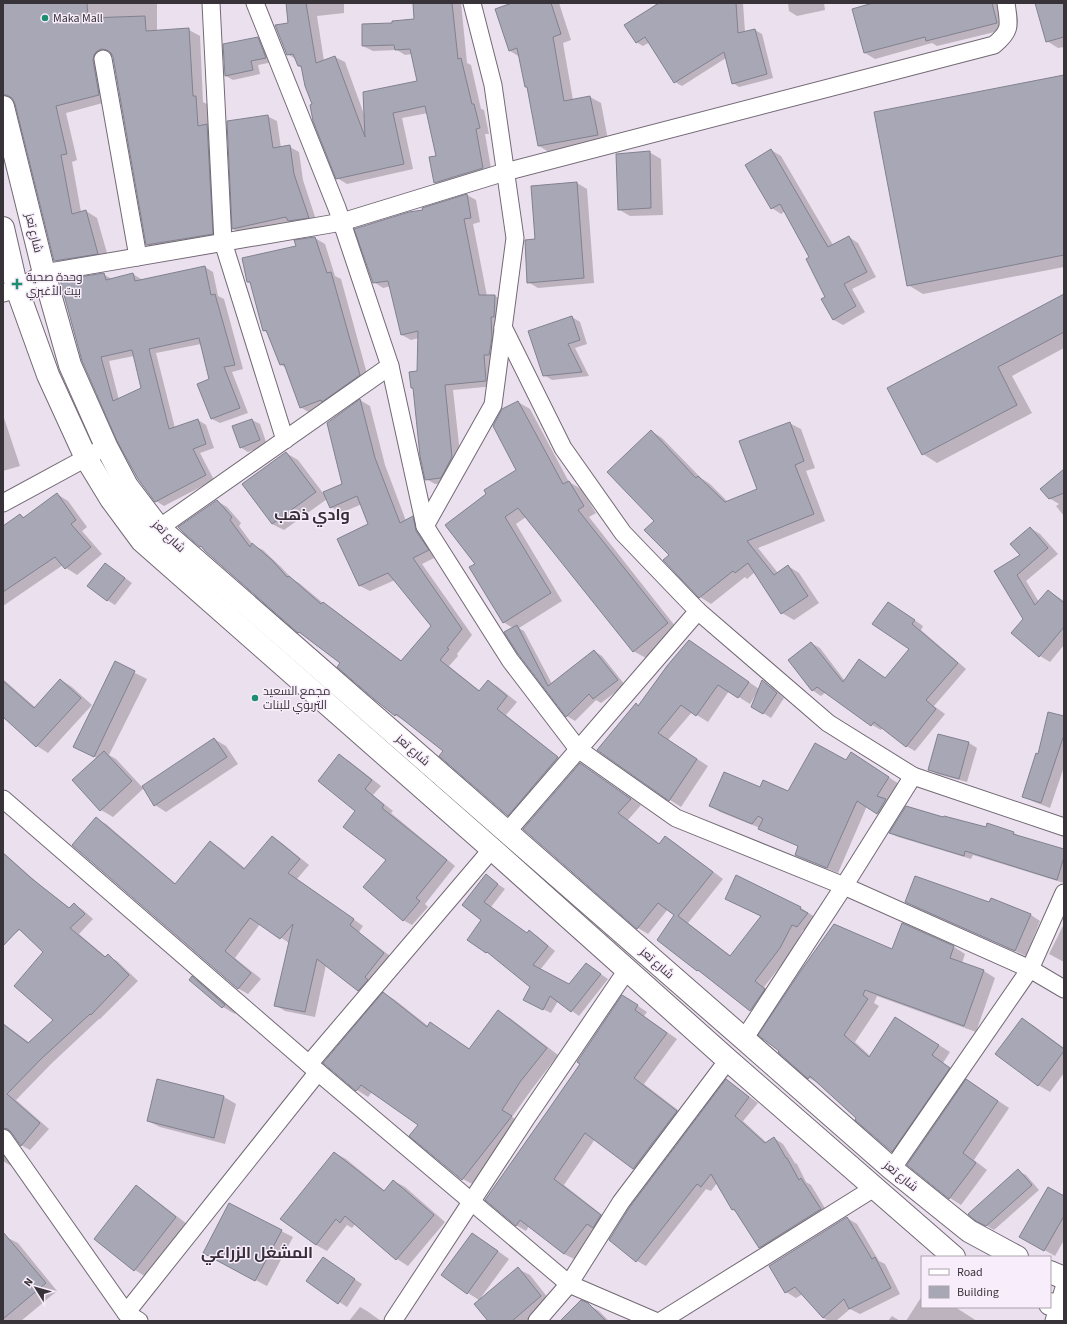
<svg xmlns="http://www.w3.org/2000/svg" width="1067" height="1324" viewBox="0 0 1067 1324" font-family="'Source Sans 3',Cairo,sans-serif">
<rect width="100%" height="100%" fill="#ebe0ee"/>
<g fill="#0003" fill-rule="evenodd">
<path d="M3 3H157V31L189 30 200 36 203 102 207 104 209 126 218 132 224 240 158 251 147 245 113 55 108 57 110 101 66 113 77 160 72 162 81 212 86 211 97 218 109 260 66 267 55 260 14 101 3 95Z"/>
<path d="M287 3H344V13L317 16 324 61 335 57 345 62 365 117 419 82 412 54 405 55 397 50 373 51 363 46 393 24 416 20 414 3H461L467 63 471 65 481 109 484 110 489 134H485L492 174 444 188 435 183 437 157 428 113 402 118 413 169 347 184 337 178 302 68 299 66 296 59 287 54 289 24Z"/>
<path d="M507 3H559L571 40 563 43 573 100 590 97 601 103 608 140 549 152 539 146 528 88 526 86 520 57 510 51Z"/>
<path d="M654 3H743L745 32 755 30 762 34 773 78 739 87 733 83 726 58 682 86 675 82 650 42 643 46 636 42 657 6Z"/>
<path d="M788 3H824L825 10 797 16 789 11Z"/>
<path d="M877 3H1000L1007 29 937 46 932 43 875 59 865 53Z"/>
<path d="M1036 3H1064V47L1058 48 1047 41Z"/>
<path d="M258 38 265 42 273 62 258 65 260 74 233 80 226 76 224 45Z"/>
<path d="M1064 76V267L923 294 908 285Z"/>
<path d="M267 116 277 121 281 148 290 147 299 152 303 180 317 223 243 234 233 229 228 122Z"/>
<path d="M771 150 781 156 833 245 849 237 858 243 876 277 852 289 865 312 843 325 834 320 827 297 810 257 785 211 781 214 772 208Z"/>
<path d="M649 152 661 159 663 215 630 216 618 209Z"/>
<path d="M577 183 587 189 594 283 538 288 528 282 536 240Z"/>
<path d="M467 195 476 200 480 222 473 224 487 296H495L504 301 495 386 453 390 461 463 450 483 435 484 426 479 414 389 411 388 418 372 419 338 411 340 402 335 391 286 383 288 374 282 424 210Z"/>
<path d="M315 238 325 244 335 276 341 279 369 381 310 413 300 407 286 368 280 364 268 333 264 331 252 284 248 282 297 247Z"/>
<path d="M205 267 213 272 218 296 224 299 243 369 232 372 248 413 220 423 212 419 210 380 201 344 156 353 175 428 198 420 206 425 214 448 200 453 214 480 164 506 156 501 83 360 103 274 112 279 133 274 141 279 142 281ZM134 356 142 388 119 400 109 361Z"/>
<path d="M1064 297V348L1012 376 1032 413 937 463 923 454 888 388Z"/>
<path d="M572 317 580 322 587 344 575 348 589 376 552 380 544 375Z"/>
<path d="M360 400 370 406 385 465 406 521 412 518 422 523 438 556 422 564 472 635 457 654 458 656 449 666 480 691 488 681 498 687 517 702 506 715 567 764 518 821 508 815 444 751 405 721 395 715 341 663 307 637 299 632 200 546 217 501 227 507 241 523 239 526 253 545 263 550 282 568 292 579 299 583 323 603 333 609 402 661 433 626 395 580 370 591 360 586 338 539 369 525 362 504 341 513 331 507 327 499 284 530 272 524 286 453 298 460 323 493 343 484 328 423Z"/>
<path d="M518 402 530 409 569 482 581 489 596 513 589 517 679 631 646 658 633 651 526 517 516 524 562 601 519 628 524 631 552 684 594 651 602 656 625 685 601 703 596 700 575 721 567 716 519 654 513 628 503 622 476 564 517 470Z"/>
<path d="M3 415 20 466 3 471Z"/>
<path d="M252 420 260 424 267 445 248 452 240 447 233 427Z"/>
<path d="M789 423 801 429 815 468 806 471 825 521 758 548 778 573 788 566 799 573 819 603 794 620 782 613 755 572 747 579 745 577 711 604 700 597 665 560 671 555 655 521 651 431 662 438 701 478 710 484 728 502 758 490Z"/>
<path d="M1064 471V516L1056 506 1059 504 1049 498Z"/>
<path d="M57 494 68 501 87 527 82 531 102 554 77 575 66 568 63 565 3 606V527L21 515 25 518Z"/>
<path d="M1030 528 1040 534 1058 554 1026 581 1039 602 1049 591 1064 601V645L1050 662 1040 656 1025 619 995 571 1022 555Z"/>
<path d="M106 564 132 583 115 605 107 600Z"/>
<path d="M897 608 923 626 921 630 966 669 934 706 945 714 915 751 906 746 883 727 881 730 872 725 826 692 821 696 812 690 811 643 820 648 845 681 868 666 886 678 910 649Z"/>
<path d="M689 641 700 648 759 689 763 681 770 686 784 698 771 718 752 706 757 694H756L750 704 729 691 708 722 692 712 668 740 708 766 681 807 670 800 636 705 639 707Z"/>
<path d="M115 663 147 679 109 755 116 759 142 787 214 739 226 746 238 764 166 812 155 805 144 788 113 817 101 810 74 781 97 758 86 753Z"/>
<path d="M3 679 36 708 61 680 72 687 92 705 48 753 37 746 5 717 3 719Z"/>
<path d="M1064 717V767L1050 808 1032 801 1023 796 1039 755Z"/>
<path d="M939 735 969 743 977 748 967 782 937 774 929 769Z"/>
<path d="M340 756 349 761 381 786 373 795 393 811 391 813 455 866 425 904 428 907 412 925 403 920 387 860 357 811Z"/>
<path d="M861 759 899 784 887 801 896 806 888 819 867 806 838 873 806 860 796 854 803 847 768 832V834L760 828 720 812 711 806 760 788 788 792 846 762Z"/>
<path d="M580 764 641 805 628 820 660 844 665 837 675 843 723 879 688 923 731 956 762 917 726 899 737 876 801 908 818 919 808 932 803 930 790 954 764 987 774 996 761 1016 751 1010 707 975 697 970 676 914 668 909 648 934 638 928Z"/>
<path d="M96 819 106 824 176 884 211 843 220 848 246 869 273 837 282 843 309 865 297 879 363 926 359 932 394 959 368 996 359 990 326 965 315 1017 285 1011 275 1005 289 943 260 924 235 958 261 979 248 994 239 989 74 845Z"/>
<path d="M944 819 986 829 1014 833 1021 837 1064 851V883L973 855 971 859 898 837 890 833Z"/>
<path d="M3 852 40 885 70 908 74 904 83 910 93 919 79 934 106 957 108 956 117 961 138 981 100 1019H99L51 1064 16 1100 49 1129 30 1150 21 1145 12 1133 9 1134 3 1130V1023L30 1043 54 1020 44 952 21 929 3 943Z"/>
<path d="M486 876 505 889 491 907 528 934 529 932 537 936 555 951 540 970 569 986 586 964 608 979 579 1016 558 1001 551 1013 532 1004 531 986 493 956 487 952 483 920 463 905Z"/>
<path d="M991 899 1031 915 1040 921 1026 956 917 908 907 902 990 903Z"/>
<path d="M1064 924V962L1049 954Z"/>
<path d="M954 947 965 954 962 963 984 971 995 978 976 1032 877 996 874 1003 879 1006 855 1042 870 1056 896 1018 950 1052 943 1063 961 1075 904 1158 892 1151 820 1084 809 1078 779 1052 893 950Z"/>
<path d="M192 977 204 984 236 1012 235 1014 223 1007 190 980Z"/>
<path d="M384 993 395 1000 428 1026 431 1023 470 1049 499 1012 510 1018 558 1055 532 1089 512 1117 522 1123 474 1185 463 1179 420 1124 372 1092 368 1097 357 1090 324 1063Z"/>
<path d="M632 1002 647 1012 644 1016 677 1039 644 1084 687 1117 643 1174 634 1169 595 1139 564 1185 610 1221 597 1230 574 1259 564 1254 529 1226 526 1231 516 1225Z"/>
<path d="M1023 1019 1034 1026 1064 1048V1073L1050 1092 1038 1085Z"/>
<path d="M967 1080 1009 1108 974 1160 987 1170 961 1205 950 1198 908 1165Z"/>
<path d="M726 1081 735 1086 758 1103 743 1121 767 1143 774 1138 783 1144 795 1163 797 1164 806 1182 811 1185 829 1215 769 1252 760 1247 738 1213 733 1210 717 1183 711 1191 706 1189 646 1266 637 1261Z"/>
<path d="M224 1097 236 1104 225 1144 160 1127 148 1121Z"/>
<path d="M3 1150 14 1166 13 1167 3 1161Z"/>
<path d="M335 1153 346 1159 385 1191 394 1181 405 1187 445 1222 408 1266 397 1259 355 1224 352 1228 347 1225 327 1251 316 1245 282 1218Z"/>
<path d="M1018 1171 1026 1175 1039 1190 994 1230 977 1220Z"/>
<path d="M136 1187 148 1194 187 1224 146 1277 135 1270Z"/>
<path d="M1064 1190V1240L1055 1256 1020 1236 1062 1196Z"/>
<path d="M847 1218 857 1224 879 1261 885 1264 900 1294 860 1314 850 1309 836 1321H829L823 1318 803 1294 796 1298 786 1292 770 1266Z"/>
<path d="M281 1231 293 1237 267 1286 216 1260Z"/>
<path d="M472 1234 484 1241 509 1259 479 1300 468 1293Z"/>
<path d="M6 1237 18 1243 57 1291 21 1321H7L3 1319V1239Z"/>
<path d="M330 1263 362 1284 347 1307 307 1281Z"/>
<path d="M518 1269 530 1275 552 1303 531 1321H490Z"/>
<path d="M922 1296V1307H955L977 1321H906Z"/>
<path d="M587 1304 599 1311 609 1321H561Z"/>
<path d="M360 1307 367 1311 381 1321H349Z"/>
<path d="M892 1316 900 1321H888Z"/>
</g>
<g fill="#a8a7b6" stroke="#82818f" fill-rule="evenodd">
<path d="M3 3H87L88 18 145 16 146 31 189 28 193 96H196L198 126 207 124 213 234 146 245 113 57 111 53 107 50 101 49 96 52 94 55 93 60 99 95 56 106 67 154 61 155 72 214 86 210 98 254 54 261 15 104 12 98 7 95H3Z"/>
<path d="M286 3H306L316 63 335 56 365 137 363 92 417 81 410 49 395 50 394 45 362 46V24L392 23V21L414 19 413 3H452L458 59 461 58 472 104H474L480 128 476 129 483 168 434 183 429 157 436 156 425 106 393 113 404 164 336 179 313 121 310 105 312 104 305 86 301 66H298L293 54 287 55 275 25 288 23Z"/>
<path d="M512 3H551L561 34 553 37 564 101 590 96 598 135 538 146 527 87H525L517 48 509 51 495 9Z"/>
<path d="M659 3H736L738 33 755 29 767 74 732 84 724 52 674 83 645 37 636 43 624 25Z"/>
<path d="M873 3H992L997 23 926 41 925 37 864 53 852 9Z"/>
<path d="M1035 3H1064V37L1046 42Z"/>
<path d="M258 37 266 58 251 61 253 70 225 76 223 44Z"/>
<path d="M1064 75V255L907 286 874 112Z"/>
<path d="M268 115 273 148 290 145 294 174 309 218 288 221 286 217 232 229 227 121Z"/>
<path d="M771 149 828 247 849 236 867 272 844 284 856 306 833 320 821 299 825 297 806 259 809 257 780 204 771 209 745 165Z"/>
<path d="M650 151 651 208 618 210 616 154Z"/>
<path d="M577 182 584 278 527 283 525 240 535 239 531 186Z"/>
<path d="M467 194 471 218 464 219 479 295H495L494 317H491L492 338 489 355H484L486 381 445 385 452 457 441 478 425 480 420 456 413 388H411L409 372 417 371 418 331 401 335 388 281 373 283 354 229 409 212 423 210 422 208Z"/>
<path d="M315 237 327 273 331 272 360 375 322 402 321 400 300 408 284 364 280 365 266 330 263 331 250 282H247L242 258 296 246 294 240Z"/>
<path d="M205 266 211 295 215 294 235 365 224 367 240 408 211 419 197 384 209 379 199 338 149 349 169 429 198 419 206 444 193 449 206 475 155 502 138 479 117 441 82 361 60 280 104 273 106 280 133 273 135 281ZM132 350 141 388 113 401 101 357Z"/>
<path d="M1064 294V332L998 367 1017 405 922 455 887 388Z"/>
<path d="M572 316 580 340 568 344 582 372 543 376 528 331Z"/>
<path d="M360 399 375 458 400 523 413 516 416 531 429 550 413 558 462 629 447 648 449 649 440 660 479 691 488 680 507 696 497 709 558 757 508 816 439 756 443 751 396 714 395 716 374 699 337 667 340 663 299 632 298 633 205 551 201 546 200 547 185 534 178 527 217 500 232 517 230 520 250 547 252 543 273 561 287 577 289 576 321 604 323 602 401 661 431 626 388 573 359 586 337 539 368 524 357 496 330 508 323 492 342 484 327 423Z"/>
<path d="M518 401 563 484 569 481 584 506 578 510 668 623 633 652 518 508 505 517 551 593 503 623 469 567 475 564 445 525 486 494 484 490 516 470 493 426 502 409Z"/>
<path d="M252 419 260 440 240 448 232 426Z"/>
<path d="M790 422 804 461 795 465 814 514 747 541 774 575 788 565 808 596 781 614 748 563 735 573 733 571 699 598 663 560 669 555 644 530 654 521 607 472 651 430 696 478 698 476 725 502 757 489 739 441Z"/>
<path d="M286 452 316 492 272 524 242 484Z"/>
<path d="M1064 469V493L1049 499 1040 489Z"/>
<path d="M57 493 76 520 71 524 91 547 65 569 55 557 3 592V526L20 514 23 518Z"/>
<path d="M1030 527 1048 548 1017 575 1035 605 1048 590 1064 603V627L1039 657 1011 633 1023 619 994 571 1020 555 1010 544Z"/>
<path d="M105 563 125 578 107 601 87 586Z"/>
<path d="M888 602 915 620 912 624 958 663 926 700 936 709 906 747 874 722 871 726 817 687 812 691 788 660 811 642 843 682 859 659 885 678 909 649 872 624Z"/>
<path d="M517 625 548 686 594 650 618 680 593 699 589 694 566 717 518 654 504 632Z"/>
<path d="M689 640 749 682 738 698 718 685 696 716 681 705 658 733 697 759 669 801 597 750 636 703 638 706 667 666Z"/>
<path d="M115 661 135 671 94 757 73 747Z"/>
<path d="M60 679 81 698 36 747 3 717V681L34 708Z"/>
<path d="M762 680 777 693 763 714 751 707Z"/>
<path d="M1048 712 1064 716V735L1041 803 1022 797 1036 753 1038 754Z"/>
<path d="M938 734 969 742 959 779 928 770Z"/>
<path d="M214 738 227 757 154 806 142 786Z"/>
<path d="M815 743 846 760 851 752 889 777 877 796 886 799 877 814 857 801 827 868 795 855 798 846 758 829 763 819 758 816 752 824 709 806 724 772 760 787 763 780 788 791Z"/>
<path d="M104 751 132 781 100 811 72 780Z"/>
<path d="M339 754 372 780 365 789 384 805 382 808 447 860 416 898 420 901 403 921 363 887 386 860 343 827 355 811 318 781Z"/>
<path d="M580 763 631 799 618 813 659 844 665 836 713 872 678 916 730 956 761 916 725 899 736 875 801 907 800 909 808 913 797 927 792 925 780 948 755 981 765 989 750 1011 698 970 697 971 657 940 674 915 658 903 637 929 523 829Z"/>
<path d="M906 806 943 817 944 816 986 827 987 823 1014 832 1013 834 1064 849V857L1057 880 965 851 964 856 889 833Z"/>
<path d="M96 817 175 884 210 841 244 869 272 836 300 859 288 873 354 919 350 925 384 953 365 977 368 980 358 991 317 959 305 1012 274 1006 293 924 280 939 250 918 225 951 251 973 238 989 72 845Z"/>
<path d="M3 853 31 878 69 908 74 903 85 914 70 928 105 957 108 954 129 975 91 1015 90 1014 41 1059 7 1094 40 1123 21 1146 11 1132 8 1129 3 1128V1024L28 1043 53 1020 14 986 43 952 19 929 3 946Z"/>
<path d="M486 874 498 884 484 902 527 933 529 930 548 946 533 965 569 984 586 963 601 974 571 1012 550 996 543 1010 523 1000 530 987 487 952 486 953 467 940 481 920 462 905Z"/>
<path d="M915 876 989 902 991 898 1031 914 1015 951 905 902Z"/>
<path d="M902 923 954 946 950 958 984 970 964 1026 865 990 863 995 868 999 844 1035 869 1057 895 1017 939 1045 932 1055 950 1068 892 1152 855 1120 856 1118 810 1076 808 1079 778 1052 779 1051 758 1035 802 969 834 924 892 949Z"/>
<path d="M192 976 225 1005 222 1008 189 980Z"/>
<path d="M383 992 427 1027 430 1022 469 1049 498 1010 547 1048 520 1082 502 1110 512 1116 462 1180 409 1136 418 1125 361 1085 356 1091 323 1063Z"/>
<path d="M622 995 638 1005 635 1010 667 1033 634 1078 677 1111 633 1169 585 1133 554 1179 601 1215 593 1228 587 1224 564 1254 520 1220 516 1226 485 1200 551 1106 580 1064 577 1062Z"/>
<path d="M1022 1018 1064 1049V1051L1038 1086 995 1054Z"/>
<path d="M157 1079 224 1096 214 1138 147 1121Z"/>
<path d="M726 1079 749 1097 735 1116 765 1143 774 1137 786 1158H787L799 1180 801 1178 821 1209 759 1248 734 1209 732 1210 711 1174 701 1187 697 1184 636 1262 609 1240 629 1208Z"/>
<path d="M966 1079 998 1101 963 1153 976 1163 949 1199 907 1165Z"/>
<path d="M334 1152 384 1191 393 1180 434 1215 396 1260 345 1216 340 1223 336 1219 316 1245 280 1219Z"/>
<path d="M1018 1169 1032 1185 986 1226 976 1221 968 1214Z"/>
<path d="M136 1185 176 1217 134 1271 94 1239Z"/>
<path d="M1048 1187 1064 1196V1216L1044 1251 1019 1237Z"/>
<path d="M229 1203 282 1230 255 1281 203 1253Z"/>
<path d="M847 1217 872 1259 875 1257 891 1288 849 1309 844 1299 823 1318 795 1287 785 1293 769 1266Z"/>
<path d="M3 1232 46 1283 3 1319Z"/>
<path d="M472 1233 498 1251 467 1294 441 1275Z"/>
<path d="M323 1257 355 1279 338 1304 306 1281Z"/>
<path d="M518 1267 541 1296 512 1321H488L474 1304Z"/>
<path d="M581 1300 588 1303 606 1321H560Z"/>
</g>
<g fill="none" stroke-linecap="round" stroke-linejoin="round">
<defs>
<g id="minor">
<path d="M211 3 223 242 285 440"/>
<path d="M255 3 337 208 390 366 425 526 510 660 578 749 676 818 844 886 1030 969 1064 989"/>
<path d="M103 59 138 257"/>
<path d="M3 293 17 289 44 273 342 222 505 172 994 45C1012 30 1009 25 1006 3"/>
<path d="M503 327 563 448 623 533 698 611 828 723 913 776 1064 827"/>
<path d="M3 503 86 458 106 446"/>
<path d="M425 526 493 405 515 238 493 85 472 3"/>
<path d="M159 528 390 366"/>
<path d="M3 799 318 1072 569 1284 655 1321"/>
<path d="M507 832 698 611"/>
<path d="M744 1039 844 886 913 776"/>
<path d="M309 1064 492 849"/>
<path d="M3 1138 126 1313 139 1321"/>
<path d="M892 1169 1030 969 1064 893"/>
<path d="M126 1313 318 1072"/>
<path d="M393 1321 527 1117 627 970"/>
<path d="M537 1321 569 1284 621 1202 728 1060"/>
<path d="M661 1321 874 1188"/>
<path d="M1054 1321 1064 1288"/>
</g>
<g id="primary">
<path d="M3 107 44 273 70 365 106 446 127 486 159 528 744 1039 892 1169 969 1231 1017 1257"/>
<path d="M3 228 17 289 48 375 86 458 111 499 142 541 492 849 728 1060 954 1257"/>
<path d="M1050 1272 1064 1278"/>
<path d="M1050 1304 1064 1309"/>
</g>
</defs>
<use href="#minor" stroke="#736975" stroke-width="19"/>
<use href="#primary" stroke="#736975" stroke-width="24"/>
<use href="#minor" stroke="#fff" stroke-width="17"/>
<use href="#primary" stroke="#fff" stroke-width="22"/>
</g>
<g fill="#1d8f70" stroke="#f8edfb" stroke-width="1.5">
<circle cx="45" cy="18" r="4"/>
<path d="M15 278h4v4h4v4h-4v4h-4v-4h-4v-4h4z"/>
<circle cx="255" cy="698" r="4"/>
</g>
<g text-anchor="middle" stroke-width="3" stroke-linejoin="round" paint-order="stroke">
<g font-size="12" fill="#383339" stroke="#f8edfb" text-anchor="start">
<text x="53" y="22">Maka Mall</text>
<text x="26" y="281">وحدة صحية<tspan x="26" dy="14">بيت الأغبري</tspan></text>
<text x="263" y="695">مجمع السعيد<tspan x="263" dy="14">التربوي للبنات</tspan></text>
</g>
<g font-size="12" fill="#383339" stroke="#f8edfb">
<text transform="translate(34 233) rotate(76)" y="4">شارع تعز</text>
<text transform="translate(169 536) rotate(44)" y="4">شارع تعز</text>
<text transform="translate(413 750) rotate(41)" y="4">شارع تعز</text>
<text transform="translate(657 963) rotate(41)" y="4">شارع تعز</text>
<text transform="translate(901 1176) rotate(39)" y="4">شارع تعز</text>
</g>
<g font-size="16" font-weight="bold" fill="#372e39" stroke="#f8edfb">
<text x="312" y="520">وادي ذهب</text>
<text x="257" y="1258">المشغل الزراعي</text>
</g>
</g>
<rect width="1067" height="1324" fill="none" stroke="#383339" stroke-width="8"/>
<rect x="921" y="1256" width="130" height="52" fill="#f8edfb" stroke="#aba3ad"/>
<rect x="929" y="1269" width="20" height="6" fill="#ffffff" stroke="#aba3ad"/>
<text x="957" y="1276" font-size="12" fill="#383339">Road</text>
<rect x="929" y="1286" width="20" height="12" fill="#a8a7b6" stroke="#aba3ad"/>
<text x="957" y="1296" font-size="12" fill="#383339">Building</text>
<g transform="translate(36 1288) rotate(307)" stroke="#f8edfb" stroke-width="3" paint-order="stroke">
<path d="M0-3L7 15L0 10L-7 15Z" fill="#383339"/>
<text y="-6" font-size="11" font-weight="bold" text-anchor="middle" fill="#383339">N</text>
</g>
</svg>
